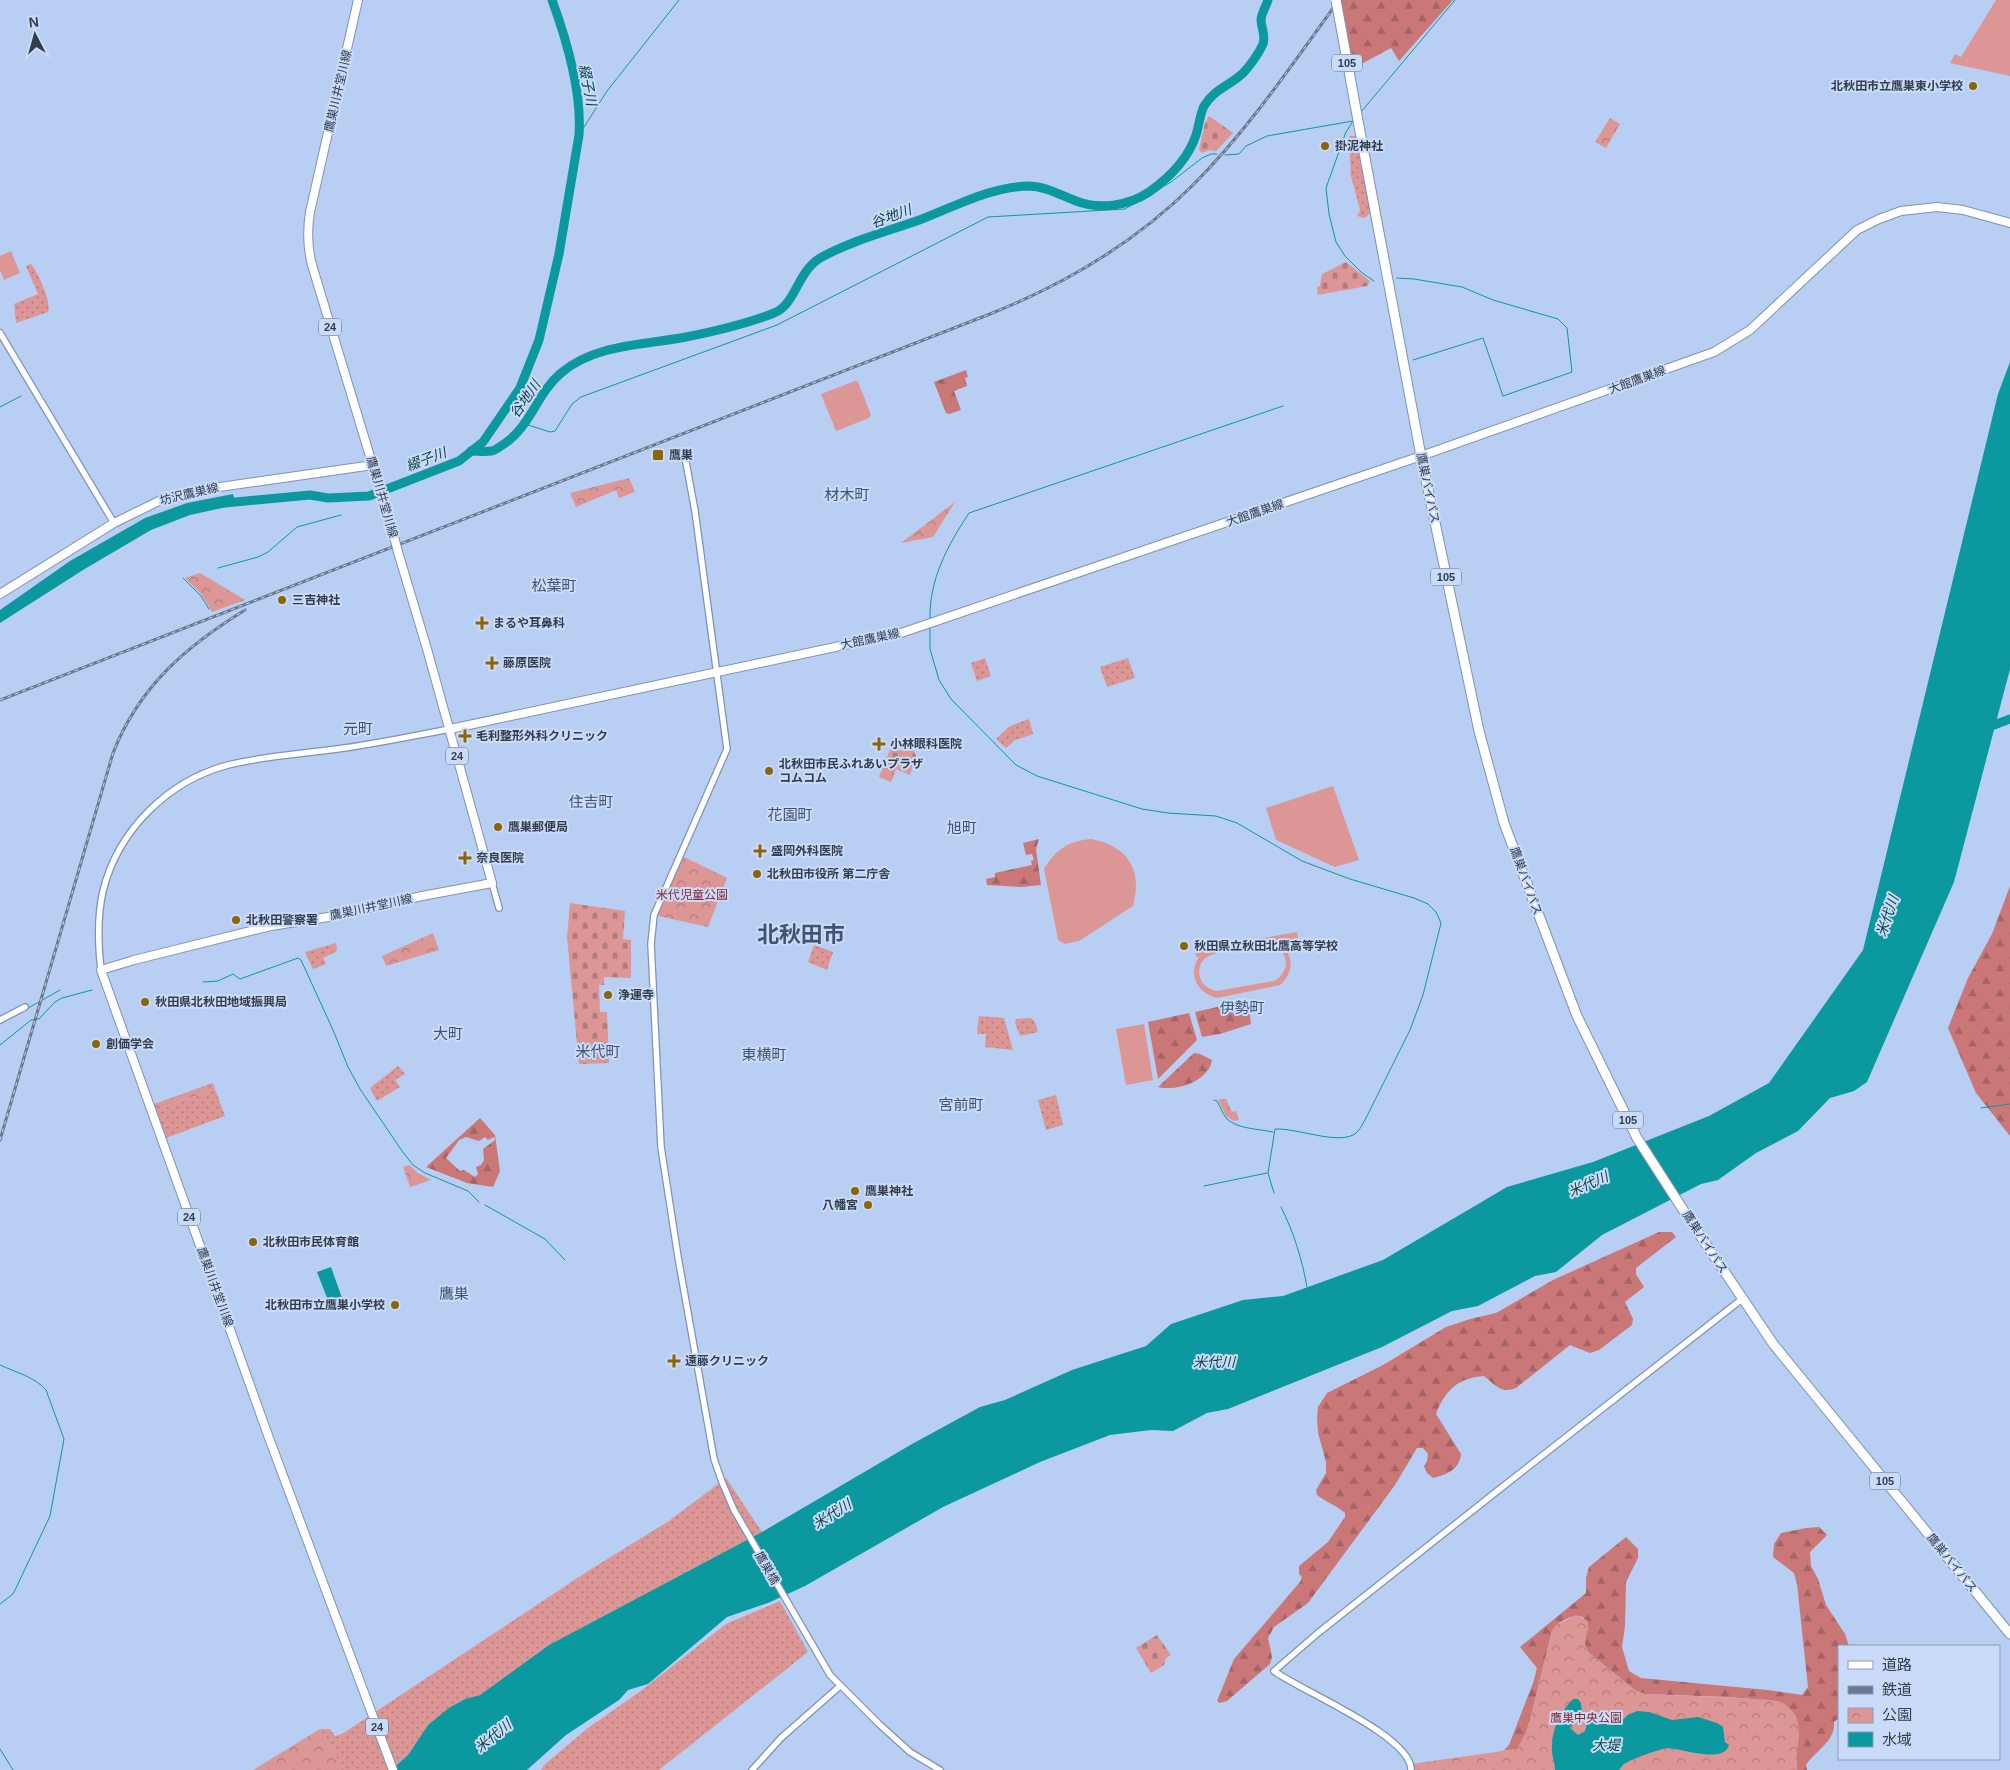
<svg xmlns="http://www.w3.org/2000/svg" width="2010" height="1770" viewBox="0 0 2010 1770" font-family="Helvetica,'Noto Sans JP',sans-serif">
<defs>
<pattern id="grass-dots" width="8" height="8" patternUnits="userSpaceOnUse" patternTransform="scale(1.25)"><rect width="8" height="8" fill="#dc9695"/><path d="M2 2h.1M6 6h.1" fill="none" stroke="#b37c7c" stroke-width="1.8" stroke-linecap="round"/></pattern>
<pattern id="forest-firs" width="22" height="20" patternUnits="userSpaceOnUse" patternTransform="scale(1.25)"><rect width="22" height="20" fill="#ca7778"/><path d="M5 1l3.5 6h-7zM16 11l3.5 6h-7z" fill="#a56365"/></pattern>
<pattern id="cemetery-stones" width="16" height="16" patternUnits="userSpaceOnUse" patternTransform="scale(1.25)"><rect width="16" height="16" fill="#dc9695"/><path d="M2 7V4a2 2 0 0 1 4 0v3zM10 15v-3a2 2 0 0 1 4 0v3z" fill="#b37c7c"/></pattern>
<pattern id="park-crowns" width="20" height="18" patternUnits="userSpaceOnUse" patternTransform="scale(1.25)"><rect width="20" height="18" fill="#dc9695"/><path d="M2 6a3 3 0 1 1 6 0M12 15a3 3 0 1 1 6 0" fill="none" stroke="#b37c7c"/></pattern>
</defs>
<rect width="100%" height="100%" fill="#b8cef2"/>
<g fill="url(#grass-dots)">
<path d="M1349 136H1357L1371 212 1365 218 1357 216 1360 210 1351 176Z"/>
<path d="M31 264C38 272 52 303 48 312L16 323 14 304 38 294 26 266Z"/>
<path d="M985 658 991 676 977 681 971 663Z"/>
<path d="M1128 658 1135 678 1107 687 1100 667Z"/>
<path d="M1029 719 1033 734 1015 740 1006 748 996 739 1010 726Z"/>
<path d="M336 943 337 951 323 958 326 964 313 969 305 952Z"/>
<path d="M814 945 833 952 827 970 808 962Z"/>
<path d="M979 1016 1004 1018 1013 1050 985 1047 986 1034H977Z"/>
<path d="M1031 1018 1035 1022 1038 1032 1020 1036 1015 1023 1016 1019Z"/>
<path d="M398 1066 405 1074 395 1080 400 1087 377 1101 370 1088Z"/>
<path d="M215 1089 225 1116 166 1138 156 1110Z"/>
<path d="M1056 1095 1063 1125 1046 1130 1038 1100Z"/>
<path d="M726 1478 762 1532 549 1645 480 1695 465 1699 428 1725 408 1755 390 1770H344L320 1729H330L335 1736 342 1734 588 1571 669 1521Z"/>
<path d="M780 1601 808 1652 659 1770H541L544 1765 588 1728 642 1690 726 1624Z"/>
</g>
<g fill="url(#forest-firs)" fill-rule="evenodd">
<path d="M1340 0H1453L1399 61 1391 48 1354 68Z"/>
<path d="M966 370 968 377 965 378 967 386 954 391 961 410 949 414 946 413 934 382Z"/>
<path d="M1039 839 1036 849 1041 885 1021 887 987 885 986 879 995 877V873L1032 865 1031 861 1034 860 1032 854 1026 855 1023 843Z"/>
<path d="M2010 886V1136L1976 1093 1948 1028 1968 978 1992 934Z"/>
<path d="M1248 1000 1251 1024 1220 1034 1202 1037 1195 1012Z"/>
<path d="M1189 1013 1197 1040 1158 1079 1148 1022Z"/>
<path d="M1194 1053 1200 1054 1212 1060C1209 1081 1176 1092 1158 1087Z"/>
<path d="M480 1118 495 1135 500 1171 493 1187 467 1183 426 1167ZM466 1137 479 1141 485 1137 488 1140 494 1137 495 1140 483 1149 484 1160 481 1165 476 1167 478 1174 475 1177 464 1170 460 1171 446 1158 459 1140Z"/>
<path d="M1659 1232H1672L1676 1237 1636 1268V1274L1644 1287 1625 1302 1633 1319 1632 1325 1599 1350 1590 1353 1570 1345 1516 1388C1501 1394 1495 1385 1484 1376 1458 1378 1445 1390 1436 1414L1461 1454C1459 1470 1448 1474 1433 1478L1427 1473 1424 1466 1427 1461 1428 1454 1423 1448H1417L1395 1485 1308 1603 1274 1627 1268 1638 1272 1657 1270 1664 1227 1701 1220 1703 1217 1701 1234 1659 1300 1582 1302 1577 1299 1574V1566L1328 1542 1345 1517V1513C1336 1505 1326 1502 1317 1495L1316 1490 1326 1473V1462L1318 1433 1317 1418 1318 1407 1327 1393 1383 1365 1446 1327 1470 1319 1496 1313 1553 1280Z"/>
<path d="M1819 1527 1827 1535 1810 1552 1811 1566 1818 1579 1826 1605 1845 1634 1849 1646H1839V1718L1834 1722C1836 1741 1815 1751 1806 1765L1807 1770H1797L1796 1756 1799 1734 1784 1704 1775 1701 1727 1697 1645 1694 1636 1691 1588 1652C1583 1644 1585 1637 1588 1628L1583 1617C1572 1614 1558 1621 1552 1631L1531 1716 1526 1733 1517 1749 1503 1751 1509 1745 1533 1683 1537 1668 1520 1647 1586 1593V1578L1589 1567 1626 1537 1638 1549V1558L1626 1582 1625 1626 1622 1647 1629 1671 1641 1678 1768 1690 1802 1695 1808 1687 1797 1584 1794 1573 1773 1557 1774 1544 1781 1533 1806 1528Z"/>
</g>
<g fill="url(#cemetery-stones)">
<path d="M1209 116 1233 133 1216 151 1210 150 1202 153 1199 150 1205 123Z"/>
<path d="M1346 262 1370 281 1367 286 1318 295 1317 287 1320 286 1322 274Z"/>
<path d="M890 750 914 751 916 756 910 775 896 769 891 782 879 777Z"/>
<path d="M570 903 625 911 623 939 631 940V978L604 977V985H599L600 1012H607L609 1063 579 1064 567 937Z"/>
<path d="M1157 1635 1171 1655 1166 1658 1164 1665 1151 1673 1136 1648Z"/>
</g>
<g fill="url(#park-crowns)">
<path d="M1610 118 1620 124 1606 148 1595 142Z"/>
<path d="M629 478 635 492 619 498 616 490 576 507 570 493Z"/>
<path d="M955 502 933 537 901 543Z"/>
<path d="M200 573 245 600 212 612 202 595 185 578Z"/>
<path d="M680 855 727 878 708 927 654 915Z"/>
<path d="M433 933 439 950 386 966 382 956Z"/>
<path d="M213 1083 215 1089 156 1110 154 1104Z"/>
<path d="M1222 1099H1226L1232 1112 1236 1111 1239 1120 1234 1121 1226 1116 1218 1100Z"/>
<path d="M409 1165 418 1173 431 1180 410 1187 403 1167Z"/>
<path d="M1576 1615 1588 1621C1589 1632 1581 1641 1588 1652L1636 1691 1645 1694C1681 1696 1717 1696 1753 1699 1762 1700 1774 1699 1783 1703 1788 1706 1794 1712 1796 1717 1803 1733 1794 1753 1797 1770H1411V1764L1517 1749 1526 1733 1531 1716 1552 1631 1556 1625Z"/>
<path d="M320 1729 344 1770H253Z"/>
</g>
<g fill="#dc9695" fill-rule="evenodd">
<path d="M1996 0H2010V76L1950 63 1955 54 1961 57Z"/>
<path d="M11 251 20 273 4 280 0 270V256Z"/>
<path d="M855 381 858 382 871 415 869 418 836 431 821 394Z"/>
<path d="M1333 786 1359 860 1335 867 1276 840 1266 808Z"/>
<path d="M1091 839C1128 846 1143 870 1133 906L1079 941 1065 944 1058 940 1057 934 1044 869C1056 849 1069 841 1091 839Z"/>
<path d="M1297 932 1298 939 1280 942C1294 956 1294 972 1280 985L1217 998C1198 993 1187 975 1199 957H1196L1195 950ZM1269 945C1289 949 1292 971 1274 981L1217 991C1209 989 1202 986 1200 977 1198 970 1200 961 1207 957 1217 951 1256 946 1269 945Z"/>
<path d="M1144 1024 1153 1080 1126 1085 1116 1029Z"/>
</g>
<g fill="#0b999f">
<path d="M2010 362V669L1954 882 1867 1082 1854 1091 1830 1098 1798 1131 1756 1153 1718 1180 1701 1184 1602 1235 1556 1272 1535 1276 1478 1306 1452 1311 1382 1347 1228 1409 1207 1413 1173 1431 1151 1430 1110 1435 1040 1462 943 1507 805 1586 768 1603 727 1617 648 1684 628 1690 619 1700 566 1735 527 1770H391L408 1755 428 1725 449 1708 465 1699 480 1695 549 1645 762 1532 912 1444 980 1407 1005 1400 1072 1370 1146 1346 1171 1324 1243 1300 1283 1296 1383 1260 1507 1187 1593 1162 1709 1116 1769 1083 1863 950 1998 394Z"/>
<path d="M233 494 236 505 190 515 151 530 83 570 0 623V610L70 561 145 518 187 503Z"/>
<path d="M331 1267 342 1298 329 1303 317 1272Z"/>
<path d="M1573 1699H1578L1581 1703 1582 1714 1576 1719 1570 1728 1578 1735 1585 1731 1588 1720 1594 1713 1609 1715 1614 1721 1620 1722 1628 1715 1637 1711 1649 1712 1672 1720 1698 1717 1717 1723 1723 1727 1725 1742 1729 1745C1724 1764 1683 1749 1668 1748 1662 1748 1629 1760 1624 1764 1622 1765 1621 1768 1619 1770H1555C1555 1762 1551 1754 1552 1746 1552 1728 1561 1711 1573 1699Z"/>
</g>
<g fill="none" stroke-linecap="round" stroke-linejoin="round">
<g stroke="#0b999f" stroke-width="1">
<path d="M1361 112 1455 0"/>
<path d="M1353 121 1346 132 1326 188 1329 214 1336 242 1345 256 1361 272 1374 281"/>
<path d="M579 135 607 91 679 0"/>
<path d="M1225 155 1239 154 1246 146 1267 136 1353 121"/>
<path d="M1397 278 1414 279 1462 287 1493 300 1558 319 1567 328 1572 372 1503 396 1483 338 1413 360"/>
<path d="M0 407 21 396"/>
<path d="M525 424 550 432 555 431 572 404 581 397 777 325 988 217 1125 209 1171 182 1202 158 1211 154H1217"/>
<path d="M218 568 258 557 268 552 297 527 341 515"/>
<path d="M183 578 201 596 209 609"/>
<path d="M930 619C929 579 948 545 969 513L1283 406"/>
<path d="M930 626V649L939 680 951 699 1016 765 1037 776 1142 809 1168 813 1216 816 1237 823 1302 861 1350 879 1414 898 1428 904 1436 912 1441 923 1423 995 1410 1030 1365 1120C1362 1125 1359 1132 1353 1135 1335 1144 1297 1128 1275 1129L1268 1173 1274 1193"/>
<path d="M203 982 218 981 233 974 240 979 298 958 301 960 333 1030 348 1067 360 1089 402 1151 413 1165 425 1173 468 1191 479 1202"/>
<path d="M0 1024 60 990"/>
<path d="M0 1045 31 1020 39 1019 55 1002 62 998 92 990"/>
<path d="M1214 1100 1217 1101C1220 1107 1223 1114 1227 1119 1238 1129 1259 1129 1273 1132"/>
<path d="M1981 1108 2010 1104"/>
<path d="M1204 1186 1267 1173"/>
<path d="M485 1205 545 1239 565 1260"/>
<path d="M1281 1207C1294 1233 1302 1259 1307 1287"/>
<path d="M0 1365C15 1372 35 1377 46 1390L64 1439 50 1516 16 1588 13 1594 0 1604"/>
<path d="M0 1749 13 1770"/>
</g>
<g stroke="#0b999f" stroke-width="9">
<path d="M471 451C477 451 485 452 491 451 495 451 500 446 504 444 531 426 537 393 561 373 595 344 644 345 686 337 716 331 746 324 774 313 796 305 797 270 822 257 853 240 889 231 922 219 956 206 990 187 1028 186 1045 186 1060 195 1076 201 1099 210 1128 206 1149 192 1169 178 1188 159 1196 135 1199 126 1200 114 1204 106 1214 89 1231 85 1243 73 1250 66 1259 53 1263 44 1266 35 1261 28 1261 19 1262 13 1266 6 1268 0"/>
<path d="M225 503 310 495 328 498 369 496 459 461 483 442 520 388 539 340 559 254 579 135C582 91 567 41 552 0"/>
<path d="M1986 728 2010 719"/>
</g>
<defs>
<g id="minor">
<path d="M0 333 114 523"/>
<path d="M685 457 695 511 727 749 654 915 651 944 661 1147 678 1257 714 1459 722 1482 734 1510 830 1675 879 1724 910 1752 940 1770"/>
<path d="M492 883 499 908"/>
<path d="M101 970C98 944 97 917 103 891 118 830 168 781 228 765 264 756 301 754 337 749 375 744 412 736 450 729"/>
<path d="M0 1020 25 1007"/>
<path d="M752 1770 781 1738 840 1686"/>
<path d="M1411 1770C1412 1736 1301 1691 1274 1671L1318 1633 1496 1492 1742 1299"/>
</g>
<g id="major">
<path d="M358 0 310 212C307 231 307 246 312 265L392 529"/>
<path d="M0 594 114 523 161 500 199 490 373 465"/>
<path d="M450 729 901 633 1421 456 1714 352 1750 330 1857 230 1879 219 1901 211 1937 207 1963 210 2010 223"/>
<path d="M393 1770 269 1438 101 970 134 960 271 926 328 917 422 896 492 883 427 649 398 552"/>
</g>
<path id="highway" d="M1359 126 1421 456 1479 731 1504 823 1577 1016 1637 1138 1689 1219 1774 1345 2010 1634"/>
</defs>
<use href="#minor" stroke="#7e93b4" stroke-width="8"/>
<use href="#major" stroke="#7e93b4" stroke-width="10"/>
<use href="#highway" stroke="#7e93b4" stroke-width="11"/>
<use href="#minor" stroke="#fff" stroke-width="5.5"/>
<use href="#major" stroke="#fff" stroke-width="8"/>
<use href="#highway" stroke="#fff" stroke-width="9"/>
<defs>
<g id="rail">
<path d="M0 700 990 314C1065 284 1136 242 1193 185 1249 129 1293 63 1339 0"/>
<path d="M0 1140 113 753C139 687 185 647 245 610"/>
</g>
</defs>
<use href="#rail" stroke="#6a7890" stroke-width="3"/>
<use href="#rail" stroke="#c9dbf8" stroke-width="1" stroke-dasharray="4" stroke-linecap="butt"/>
<defs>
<path id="major-bridge" d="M392 529 398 552"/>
<path id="highway-bridge" d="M1336 0 1359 126"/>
</defs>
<use href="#major-bridge" stroke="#7e93b4" stroke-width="10" stroke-linecap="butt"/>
<use href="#highway-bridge" stroke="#7e93b4" stroke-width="11" stroke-linecap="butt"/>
<use href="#major-bridge" stroke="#fff" stroke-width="8"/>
<use href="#highway-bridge" stroke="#fff" stroke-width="9"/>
</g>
<g fill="#8d6408" stroke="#c9dbf8" stroke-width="2">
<circle cx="1973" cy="86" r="5"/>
<circle cx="1325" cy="146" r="5"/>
<rect x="652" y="449" width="12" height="12" rx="2.5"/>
<circle cx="282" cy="600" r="5"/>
<path d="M479.5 615.5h5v5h5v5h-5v5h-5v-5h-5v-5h5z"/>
<path d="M489.5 655.5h5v5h5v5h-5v5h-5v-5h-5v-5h5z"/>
<path d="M462.5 728.5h5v5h5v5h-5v5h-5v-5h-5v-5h5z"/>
<path d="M876.5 736.5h5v5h5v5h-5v5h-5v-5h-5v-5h5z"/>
<circle cx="769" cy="771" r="5"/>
<circle cx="498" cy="827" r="5"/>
<path d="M757.5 843.5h5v5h5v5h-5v5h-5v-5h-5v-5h5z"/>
<path d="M462.5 850.5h5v5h5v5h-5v5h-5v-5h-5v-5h5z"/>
<circle cx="757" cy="874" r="5"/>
<circle cx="236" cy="920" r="5"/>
<circle cx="1184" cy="946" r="5"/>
<circle cx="608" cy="995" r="5"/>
<circle cx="145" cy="1002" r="5"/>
<circle cx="96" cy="1044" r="5"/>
<circle cx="855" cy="1191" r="5"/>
<circle cx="868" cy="1205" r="5"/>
<circle cx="253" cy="1242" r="5"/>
<circle cx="395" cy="1305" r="5"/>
<path d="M671.5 1353.5h5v5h5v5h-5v5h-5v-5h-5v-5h5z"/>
</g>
<g text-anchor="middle" stroke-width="4" stroke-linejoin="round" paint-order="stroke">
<g fill="#c9dbf8" stroke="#616c80" stroke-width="1">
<rect x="1332" y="54.5" width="30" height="17" rx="4"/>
<rect x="319" y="318.5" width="22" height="17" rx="4"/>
<rect x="1431" y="568.5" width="30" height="17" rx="4"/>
<rect x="446" y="747.5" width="22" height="17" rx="4"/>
<rect x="1613" y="1111.5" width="30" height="17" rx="4"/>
<rect x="178" y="1208.5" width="22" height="17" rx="4"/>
<rect x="1870" y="1472.5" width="30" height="17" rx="4"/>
<rect x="366" y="1718.5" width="22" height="17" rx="4"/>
</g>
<g font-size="11" font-weight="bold" fill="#343d4c">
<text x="1347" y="67">105</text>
<text x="330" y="331">24</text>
<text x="1446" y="581">105</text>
<text x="457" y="760">24</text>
<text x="1628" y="1124">105</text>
<text x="189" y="1221">24</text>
<text x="1885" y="1485">105</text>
<text x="377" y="1731">24</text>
</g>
<g font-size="12" font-weight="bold" fill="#343d4c" stroke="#c9dbf8" text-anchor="start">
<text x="1963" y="90" text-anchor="end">北秋田市立鷹巣東小学校</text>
<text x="1335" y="150">掛泥神社</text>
<text x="669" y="459">鷹巣</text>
<text x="292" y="604">三吉神社</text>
<text x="493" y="627">まるや耳鼻科</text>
<text x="503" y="667">藤原医院</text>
<text x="476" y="740">毛利整形外科クリニック</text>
<text x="890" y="748">小林眼科医院</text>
<text x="779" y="768">北秋田市民ふれあいプラザ<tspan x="779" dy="14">コムコム</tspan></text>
<text x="508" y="831">鷹巣郵便局</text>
<text x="771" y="855">盛岡外科医院</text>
<text x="476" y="862">奈良医院</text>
<text x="767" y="878">北秋田市役所 第二庁舎</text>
<text x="246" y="924">北秋田警察署</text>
<text x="1194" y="950">秋田県立秋田北鷹高等学校</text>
<text x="618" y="999">浄運寺</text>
<text x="155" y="1006">秋田県北秋田地域振興局</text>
<text x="106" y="1048">創価学会</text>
<text x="865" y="1195">鷹巣神社</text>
<text x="858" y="1209" text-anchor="end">八幡宮</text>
<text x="263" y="1246">北秋田市民体育館</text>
<text x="385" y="1309" text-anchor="end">北秋田市立鷹巣小学校</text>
<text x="685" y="1365">遠藤クリニック</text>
</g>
<g font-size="12" fill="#343d4c" stroke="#c9dbf8">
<text transform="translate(338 91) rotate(-77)" y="4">鷹巣川井堂川線</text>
<text transform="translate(1637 380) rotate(-20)" y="4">大館鷹巣線</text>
<text transform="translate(1428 488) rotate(78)" y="4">鷹巣バイパス</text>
<text transform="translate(189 494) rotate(-13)" y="4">坊沢鷹巣線</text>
<text transform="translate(382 497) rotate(74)" y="4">鷹巣川井堂川線</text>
<text transform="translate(1255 513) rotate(-19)" y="4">大館鷹巣線</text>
<text transform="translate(870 639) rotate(-12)" y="4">大館鷹巣線</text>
<text transform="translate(1526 881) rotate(70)" y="4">鷹巣バイパス</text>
<text transform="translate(371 907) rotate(-12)" y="4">鷹巣川井堂川線</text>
<text transform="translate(1705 1242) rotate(57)" y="4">鷹巣バイパス</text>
<text transform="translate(215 1287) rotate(70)" y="4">鷹巣川井堂川線</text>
<text transform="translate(1952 1563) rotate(51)" y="4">鷹巣バイパス</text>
<text transform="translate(767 1568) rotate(60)" y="4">鷹巣橋</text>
</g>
<g font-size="12" fill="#8a262f" stroke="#c9dbf8">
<text x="692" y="899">米代児童公園</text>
<text x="1586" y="1722">鷹巣中央公園</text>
</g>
<g font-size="14" font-style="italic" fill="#0d4346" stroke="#c9dbf8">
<text transform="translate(588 85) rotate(79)" y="5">綴子川</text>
<text transform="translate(891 216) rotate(-20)" y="5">谷地川</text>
<text transform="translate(525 399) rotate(-55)" y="5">谷地川</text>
<text transform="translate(426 459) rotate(-21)" y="5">綴子川</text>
<text transform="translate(1887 916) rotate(-71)" y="5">米代川</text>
<text transform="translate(1588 1184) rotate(-24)" y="5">米代川</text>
<text x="1214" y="1367">米代川</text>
<text transform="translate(832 1514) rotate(-32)" y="5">米代川</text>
<text transform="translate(493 1736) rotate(-39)" y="5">米代川</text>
<text x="1606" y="1750">大堤</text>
</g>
<g font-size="15" fill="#415372" stroke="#c9dbf8">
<text x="847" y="500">材木町</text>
<text x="554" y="591">松葉町</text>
<text x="358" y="734">元町</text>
<text x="591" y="807">住吉町</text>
<text x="790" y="820">花園町</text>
<text x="962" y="833">旭町</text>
<text x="1242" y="1013">伊勢町</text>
<text x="448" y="1039">大町</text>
<text x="598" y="1057">米代町</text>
<text x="764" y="1060">東横町</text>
<text x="961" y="1110">宮前町</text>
<text x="454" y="1299">鷹巣</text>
</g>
<g font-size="22" font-weight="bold" fill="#415372" stroke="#c9dbf8">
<text x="801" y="942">北秋田市</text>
</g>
</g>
<rect x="1838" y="1645" width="162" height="115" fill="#c9dbf8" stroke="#8d9cb3"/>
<rect x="1848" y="1661" width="25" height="8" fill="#ffffff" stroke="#8d9cb3"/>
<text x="1882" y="1670" font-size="15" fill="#343d4c">道路</text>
<rect x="1848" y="1686" width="25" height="8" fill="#6a7890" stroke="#8d9cb3"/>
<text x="1882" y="1695" font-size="15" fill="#343d4c">鉄道</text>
<rect x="1848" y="1708" width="25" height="15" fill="url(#park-crowns)" stroke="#8d9cb3"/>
<text x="1882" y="1720" font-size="15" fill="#343d4c">公園</text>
<rect x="1848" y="1732" width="25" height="15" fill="#0b999f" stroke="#8d9cb3"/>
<text x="1882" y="1745" font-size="15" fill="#343d4c">水域</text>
<g transform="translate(35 35) rotate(354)" stroke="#c9dbf8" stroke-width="4" paint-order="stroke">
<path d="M0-4L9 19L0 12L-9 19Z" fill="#343d4c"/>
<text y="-8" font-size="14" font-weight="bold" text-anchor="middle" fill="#343d4c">N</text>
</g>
</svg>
